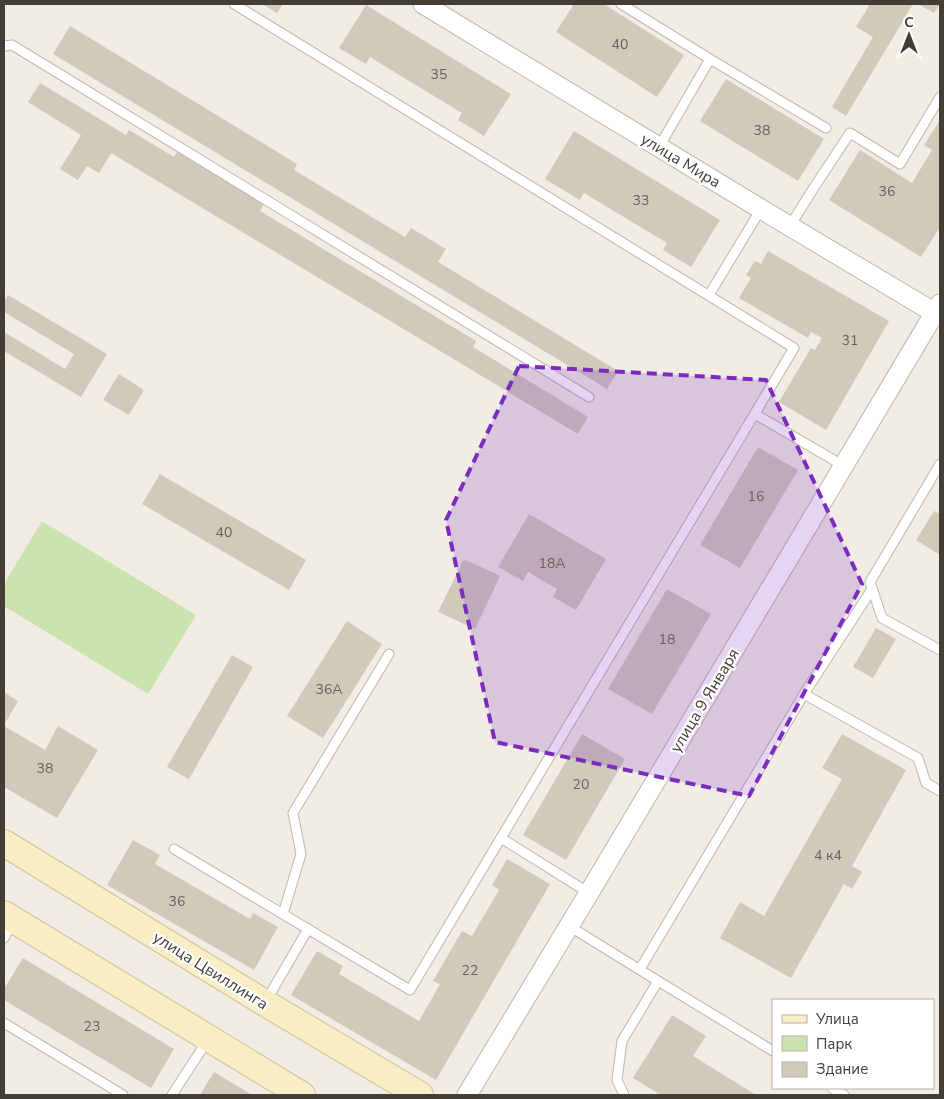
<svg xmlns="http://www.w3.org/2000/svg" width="944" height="1099" viewBox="0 0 944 1099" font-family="'Nunito Sans',sans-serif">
<rect width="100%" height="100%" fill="#f1ede4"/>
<path fill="#cbe3af" d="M42 521 196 615 148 694 4 606V584Z"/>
<g fill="#d1c9ba">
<path d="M262 4H283L277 13Z"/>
<path d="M574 4H604L684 55 657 97 556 32Z"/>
<path d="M870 4H913L846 116 832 107 873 37 856 27Z"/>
<path d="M918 4H940L934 13Z"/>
<path d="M366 5 511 94 484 136 458 120 462 113 378 62 370 57 366 64 339 48Z"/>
<path d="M70 26 297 164 294 170 405 237 411 228 446 249 438 262 618 371 607 389 53 54Z"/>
<path d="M726 79 824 139 798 181 700 121Z"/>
<path d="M40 83 126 135 129 130 174 157 177 152 264 204 260 211 476 341 473 347 588 417 578 434 111 153 99 173 87 166 78 180 60 169 81 135 28 102Z"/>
<path d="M940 120V227L921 257 829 200 860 150 912 183 932 150 924 145Z"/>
<path d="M574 131 720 220 691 267 663 250 667 243 584 193 580 200 545 179Z"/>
<path d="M768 251 889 321 826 430 779 402 811 348 815 350 822 338 811 332 808 338 739 298 751 278 746 275 755 261 761 264Z"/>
<path d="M8 295 107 354 81 397 4 351V332L65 369 74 354 4 312V302Z"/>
<path d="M119 374 144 390 129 415 103 400Z"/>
<path d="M758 447 798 470 740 568 700 545Z"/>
<path d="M160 474 306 560 289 590 142 504Z"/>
<path d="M934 511 940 514V555L916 540Z"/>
<path d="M529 514 606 559 576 610 553 597 557 589 528 572 523 581 498 567Z"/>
<path d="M464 559 500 576 475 629 438 612Z"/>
<path d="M667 589 711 614 652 714 608 689Z"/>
<path d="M347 621 382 644 323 738 287 716Z"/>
<path d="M876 628 896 639 873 678 853 667Z"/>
<path d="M232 655 253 667 189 779 167 767Z"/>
<path d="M4 692 18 701 4 725Z"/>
<path d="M4 726 45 750 58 726 98 750 57 818 4 787Z"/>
<path d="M582 734 625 759 566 860 523 835Z"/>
<path d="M842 734 906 770 852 866 862 872 852 889 844 884 791 978 720 938 740 902 764 916 842 779 822 768Z"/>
<path d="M133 840 160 855 155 864 250 919 253 913 278 927 254 970 107 885Z"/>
<path d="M507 859 550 884 436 1080 291 995 317 951 343 966 339 974 419 1021 440 984 433 981 462 931 472 936 499 890 492 885Z"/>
<path d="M23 958 174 1049 151 1088 4 1000V989Z"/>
<path d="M672 1015 706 1036 693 1056 756 1095H661L633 1078Z"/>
<path d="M214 1072 252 1095H200Z"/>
</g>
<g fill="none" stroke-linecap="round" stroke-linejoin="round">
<defs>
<g id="lane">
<path d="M621 4 710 59 659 147"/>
<path d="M4 46 12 45 589 397"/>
<path d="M710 59 826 128"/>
<path d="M790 226 813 189 850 133 900 164 940 97"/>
<path d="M709 295 761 209"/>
<path d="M755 414 844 466"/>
<path d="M940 464 870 582 882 618 940 650"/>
<path d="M804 694 872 589"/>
<path d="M501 838 589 893"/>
<path d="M174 849 410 990 794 348 234 4"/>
<path d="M283 914 301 854 293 813 389 654"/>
<path d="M569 926 658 981 622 1041 617 1080 624 1095"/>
<path d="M4 938 13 921"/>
<path d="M640 969 804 694 918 758 926 783 940 791"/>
<path d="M658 981 773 1051"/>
<path d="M266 1001 308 929"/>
<path d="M4 1023 123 1095"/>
<path d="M832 1088 844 1095"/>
<path d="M172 1095 207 1041"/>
</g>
<g id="street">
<path d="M423 4 761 209 940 316"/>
<path d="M467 1095 589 893 940 304"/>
</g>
<g id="secondary">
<path d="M4 843 265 1003 420 1095"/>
<path d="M4 914 302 1095"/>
</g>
</defs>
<use href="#lane" stroke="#beb8ab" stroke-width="11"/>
<use href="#street" stroke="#beb8ab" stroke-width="21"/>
<use href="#secondary" stroke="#cec097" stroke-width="28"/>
<use href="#lane" stroke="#fff" stroke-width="9"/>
<use href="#street" stroke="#fff" stroke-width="19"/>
<use href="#secondary" stroke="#faeec5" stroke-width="26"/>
</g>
<path fill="#7b2cbf" fill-opacity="0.2" stroke="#7b2cbf" stroke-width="4" stroke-dasharray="10 6" stroke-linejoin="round" d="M519 366 766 380 862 584 749 796 495 742 446 520Z"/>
<g text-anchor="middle" stroke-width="4.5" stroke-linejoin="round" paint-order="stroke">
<g font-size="14" fill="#666056">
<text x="620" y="49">40</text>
<text x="439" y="79">35</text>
<text x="762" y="135">38</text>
<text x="887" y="196">36</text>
<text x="641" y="205">33</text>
<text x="850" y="345">31</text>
<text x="756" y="501">16</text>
<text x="224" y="537">40</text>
<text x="552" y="568">18А</text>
<text x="667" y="644">18</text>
<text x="329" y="694">36А</text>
<text x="45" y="773">38</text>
<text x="581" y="789">20</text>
<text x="828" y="860">4 к4</text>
<text x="177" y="906">36</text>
<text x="470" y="975">22</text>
<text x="92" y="1031">23</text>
</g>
<g font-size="16" fill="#423d35" stroke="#fff">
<text transform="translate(681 160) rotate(31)" y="6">улица Мира</text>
<text transform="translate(704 700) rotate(-59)" y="6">улица 9 Января</text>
<text transform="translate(211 970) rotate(32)" y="6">улица Цвиллинга</text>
</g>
</g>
<rect width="944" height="1099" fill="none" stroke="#423d35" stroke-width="10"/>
<rect x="772" y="999" width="162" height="90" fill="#ffffff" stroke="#b3b1ae"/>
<rect x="782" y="1015" width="25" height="8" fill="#faeec5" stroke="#b3b1ae"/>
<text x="816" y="1024" font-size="15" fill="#423d35">Улица</text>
<rect x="782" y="1036" width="25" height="15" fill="#cbe3af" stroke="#b3b1ae"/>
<text x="816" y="1049" font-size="15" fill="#423d35">Парк</text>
<rect x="782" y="1062" width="25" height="15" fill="#d1c9ba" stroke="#b3b1ae"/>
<text x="816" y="1074" font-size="15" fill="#423d35">Здание</text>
<g transform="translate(909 35)" stroke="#ffffff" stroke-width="4" paint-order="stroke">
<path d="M0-4L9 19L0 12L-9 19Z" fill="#423d35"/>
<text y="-8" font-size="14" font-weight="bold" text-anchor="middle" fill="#423d35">С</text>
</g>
</svg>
